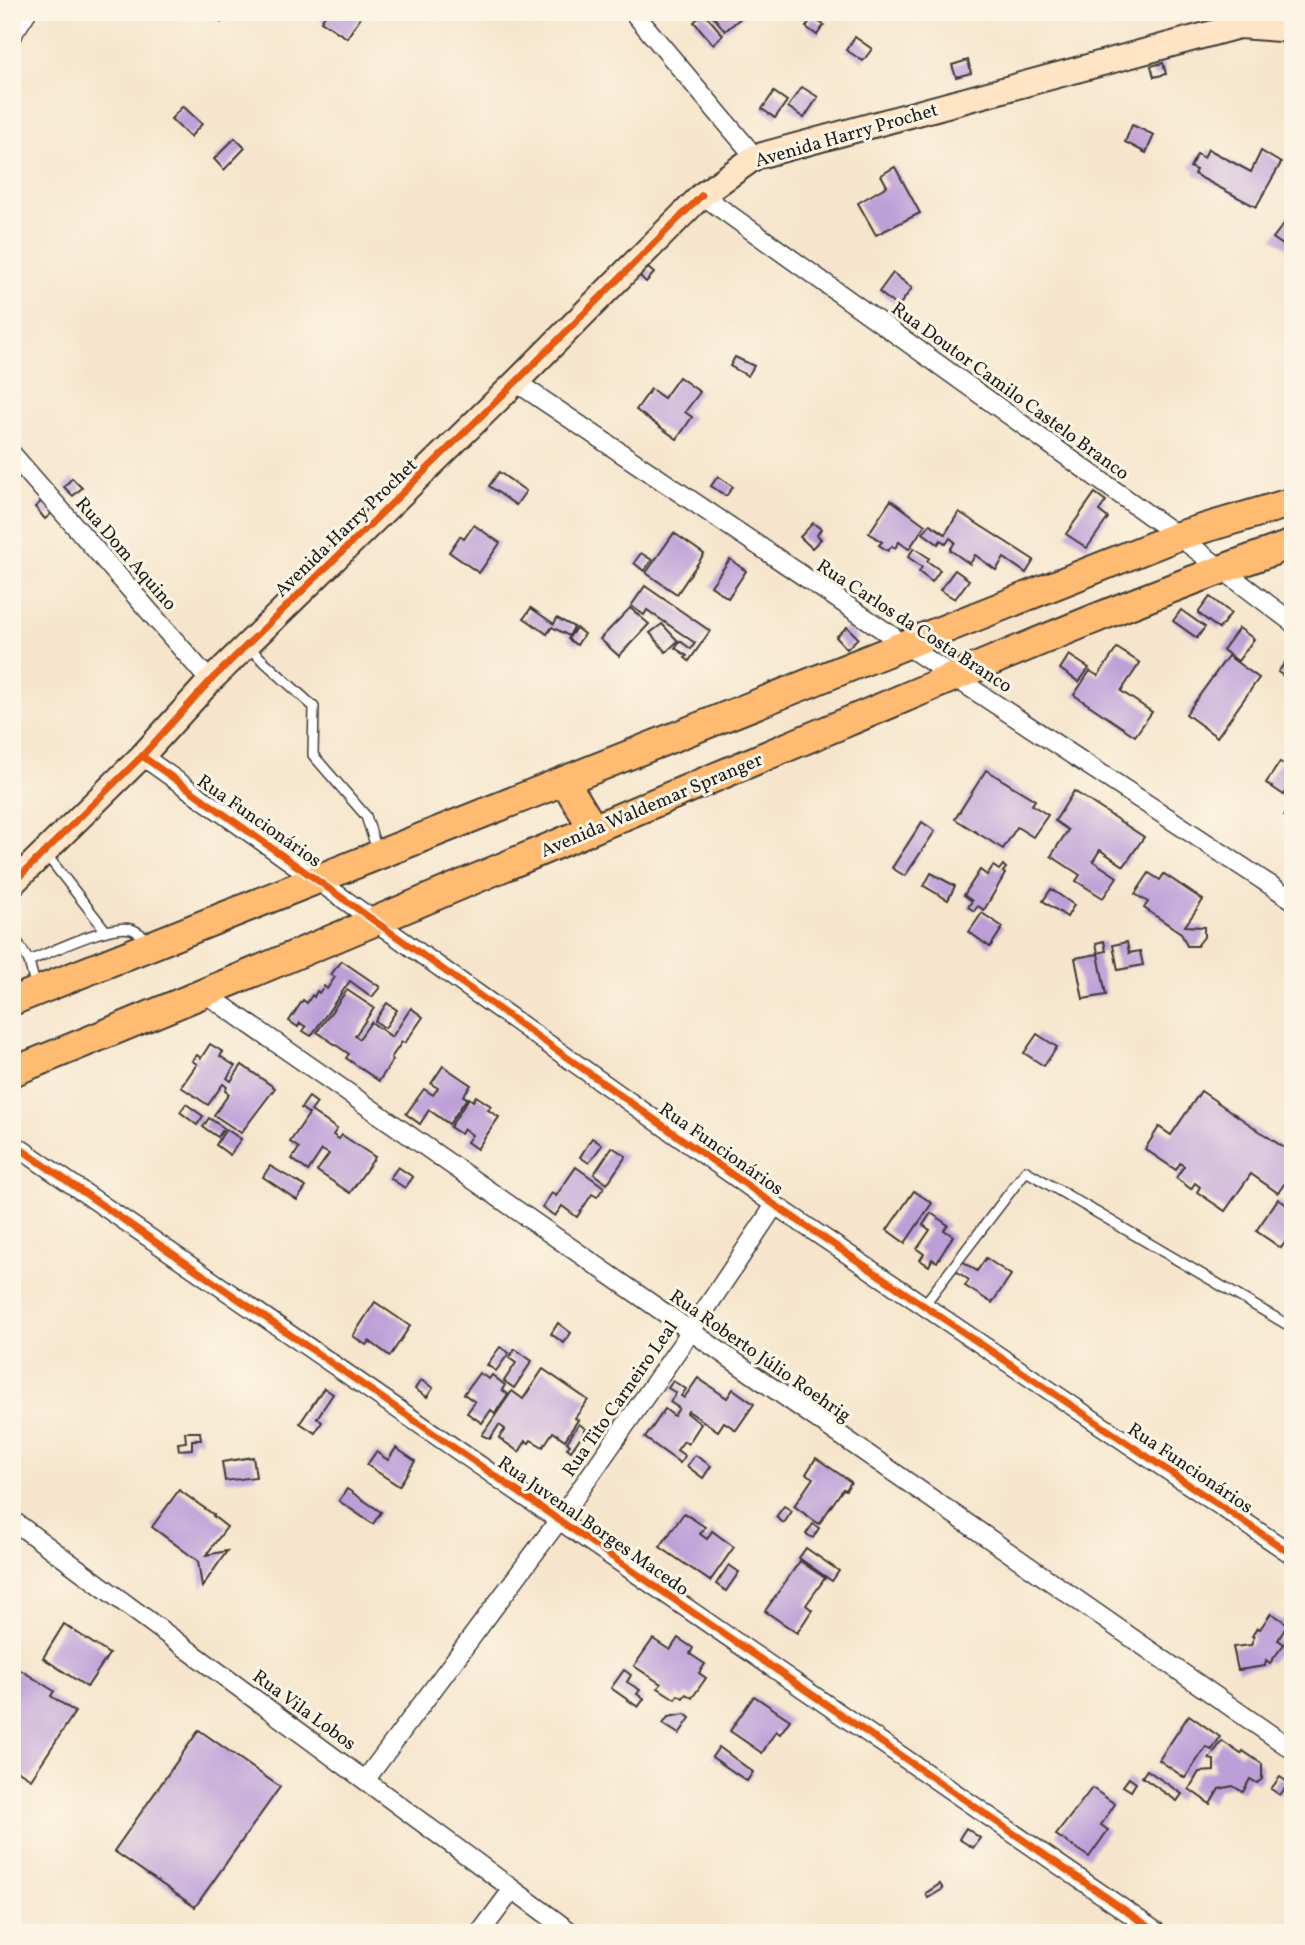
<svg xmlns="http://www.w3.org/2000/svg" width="1305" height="1945" viewBox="0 0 1305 1945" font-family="Vollkorn,serif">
<rect width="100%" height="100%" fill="#fcf5e5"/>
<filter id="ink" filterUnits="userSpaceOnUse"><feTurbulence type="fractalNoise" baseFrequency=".0143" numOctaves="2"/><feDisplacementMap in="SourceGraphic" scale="14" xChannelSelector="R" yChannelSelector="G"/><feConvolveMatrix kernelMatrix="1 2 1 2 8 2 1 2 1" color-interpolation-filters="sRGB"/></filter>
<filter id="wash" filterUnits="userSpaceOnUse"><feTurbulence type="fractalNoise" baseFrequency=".00686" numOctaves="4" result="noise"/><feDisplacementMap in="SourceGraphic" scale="28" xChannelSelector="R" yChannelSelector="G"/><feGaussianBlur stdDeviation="1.57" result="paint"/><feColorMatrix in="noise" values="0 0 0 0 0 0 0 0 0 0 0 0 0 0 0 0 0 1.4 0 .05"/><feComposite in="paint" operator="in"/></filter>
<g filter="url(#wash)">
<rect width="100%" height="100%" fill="#f6e5cc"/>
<g id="blocks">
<g fill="#bd9fd8">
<path d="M206 12H227L221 22Z"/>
<path d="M327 12H364L347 38 321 21Z"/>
<path d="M710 12H748L725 31Z"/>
<path d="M704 13 723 35 713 44 694 22Z"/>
<path d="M812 18 824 25 817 35 806 27Z"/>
<path d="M855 37 872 49 863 61 846 50Z"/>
<path d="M968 60 971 73 956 77 952 65Z"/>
<path d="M1163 63 1166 74 1154 77 1151 66Z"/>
<path d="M802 87 818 97 804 118 788 107Z"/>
<path d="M774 92 787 101 775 118 762 109Z"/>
<path d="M183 106 202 124 190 137 171 119Z"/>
<path d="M1132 125 1154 135 1146 153 1125 142Z"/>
<path d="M235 138 245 148 224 170 214 159Z"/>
<path d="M1208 149 1251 172 1261 151 1281 163 1256 207 1194 174 1196 170 1190 167 1197 154 1204 158Z"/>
<path d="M895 167 920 213 876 235 858 203 887 186 881 175Z"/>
<path d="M1290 216 1293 218V252L1273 238Z"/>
<path d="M648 268 654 273 646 282 640 276Z"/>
<path d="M893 273 912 288 898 307 879 292Z"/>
<path d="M735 357 754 366 748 376 730 366Z"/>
<path d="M679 377 700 392 685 412 692 417 677 439 636 410 651 389 664 398Z"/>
<path d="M499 472 526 491 516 505 489 486Z"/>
<path d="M718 476 733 487 726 496 711 486Z"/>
<path d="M72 478 82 488 73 496 64 487Z"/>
<path d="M1095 493 1106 501 1099 511 1108 518 1087 548 1066 534Z"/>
<path d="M891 500 925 525 909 549 899 542 895 548 892 546 888 551 879 545 882 542 869 533Z"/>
<path d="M42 501 52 513 45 519 35 507Z"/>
<path d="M959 512 1034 560 1026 573 1004 558 996 570 975 555 970 564 950 550 955 542 950 538 946 544 941 540 938 544 923 533 930 524 945 534Z"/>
<path d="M813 523 821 529 817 535 821 539 812 548 800 537Z"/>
<path d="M474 525 500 543 479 573 449 552 460 536 464 539Z"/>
<path d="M674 533 704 554 677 594 646 573Z"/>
<path d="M914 548 929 558 927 561 940 570 932 582 919 572 922 567 908 557Z"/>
<path d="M641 553 652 560 644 571 634 563Z"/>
<path d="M730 559 746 571 728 598 711 586Z"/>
<path d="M955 570 969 580 955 599 940 590Z"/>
<path d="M645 586 710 631 689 661 685 658 687 656 675 648 680 641 691 649 695 643 647 610 644 615 631 606Z"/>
<path d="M1210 597 1231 613 1219 629 1198 613Z"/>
<path d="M531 608 554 624 557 618 574 627 569 636 552 627 547 634 524 618Z"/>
<path d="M630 608 649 624 619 656 600 639Z"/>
<path d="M1181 610 1205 627 1197 638 1173 621Z"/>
<path d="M662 624 678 641 666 652 650 633Z"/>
<path d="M847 627 858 638 847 649 836 637Z"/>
<path d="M576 628 584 634 577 645 568 639Z"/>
<path d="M1239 628 1254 639 1238 661 1223 650Z"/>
<path d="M1117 648 1140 663 1121 691 1152 712 1135 736 1074 695 1090 671 1098 676Z"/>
<path d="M1069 655 1089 668 1079 682 1060 669Z"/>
<path d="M1228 656 1259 678 1217 737 1186 714Z"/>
<path d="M1288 659 1293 663V683L1278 672Z"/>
<path d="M1280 762 1293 771V781L1284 795 1266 783Z"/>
<path d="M986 770 1035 800 1032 805 1048 815 1033 837 1017 827 1003 849 955 819Z"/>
<path d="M1074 791 1144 837 1124 866 1100 850 1093 861 1117 877 1103 898 1076 881 1080 875 1051 856 1068 830 1055 821Z"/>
<path d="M1293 802V821L1284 816Z"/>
<path d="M922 822 935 831 905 876 892 868Z"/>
<path d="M1003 865 1006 868 1003 872 1005 874 984 910 978 906 974 911 968 907 972 901 964 895 980 870 987 875 993 866 999 870Z"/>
<path d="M931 873 955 886 948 900 924 886Z"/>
<path d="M1149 873 1160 880 1164 874 1203 900 1185 926 1204 927V937L1197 946H1187L1181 933 1144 908 1148 902 1135 894Z"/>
<path d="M1051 889 1074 905 1067 917 1043 901Z"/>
<path d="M982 913 1003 927 990 947 969 932Z"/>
<path d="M1104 941 1106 951 1098 953 1096 943Z"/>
<path d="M1127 942 1129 953 1140 951 1143 965 1118 970 1113 945Z"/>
<path d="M1098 954 1106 995 1083 999 1075 958Z"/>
<path d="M342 961 380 987 372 997 350 981 311 1036 303 1031 306 1027 300 1023 298 1027 289 1021 303 1000 307 1003 312 995 314 997 317 991 319 993 324 986 327 989 335 977 331 974Z"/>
<path d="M347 990 374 1008 355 1036 359 1039 371 1022 392 1037 411 1008 423 1017 405 1043 402 1042 391 1058 393 1060 379 1081 346 1058 349 1054 317 1032Z"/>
<path d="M387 1003 397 1010 385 1028 375 1021Z"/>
<path d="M1037 1034 1057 1047 1044 1066 1024 1053Z"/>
<path d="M210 1044 223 1052 220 1056 235 1066 227 1078 231 1081 242 1065 275 1088 241 1133 214 1115 229 1094 225 1091 227 1087 223 1084 208 1105 181 1087 197 1064 192 1061 197 1055 201 1058Z"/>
<path d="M443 1066 471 1085 463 1096 467 1098 449 1124 429 1110 420 1124 406 1114 424 1089 433 1095 438 1088 431 1084Z"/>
<path d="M1201 1091 1293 1154V1171L1278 1193 1251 1174 1225 1211 1197 1192 1200 1187 1195 1183 1191 1189 1176 1178 1184 1166 1180 1163 1176 1170 1145 1149 1159 1127 1171 1135Z"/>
<path d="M476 1096 491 1106 488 1110 499 1117 477 1149 467 1142 472 1135 464 1129 461 1134 450 1127 469 1098 473 1101Z"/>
<path d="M309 1097 317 1103 311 1111 337 1129 333 1135 339 1139 342 1135 375 1157 350 1193 317 1171 329 1154 322 1150 308 1171 292 1159 299 1148 290 1142 309 1114 301 1108Z"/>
<path d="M186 1104 203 1116 197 1125 180 1112Z"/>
<path d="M209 1118 224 1128 218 1137 203 1127Z"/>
<path d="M226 1129 241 1139 230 1155 216 1145Z"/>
<path d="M592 1138 602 1145 589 1163 580 1157Z"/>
<path d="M612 1147 626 1156 607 1184 594 1174Z"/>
<path d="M270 1166 306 1187 297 1200 263 1177Z"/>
<path d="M398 1167 413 1177 405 1188 390 1178Z"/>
<path d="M576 1167 604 1187 597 1197 592 1194 577 1217 562 1206 555 1216 542 1207 552 1193 556 1196Z"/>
<path d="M914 1191 932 1203 905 1243 887 1230Z"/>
<path d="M1278 1199 1293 1209V1231L1281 1248 1256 1231Z"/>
<path d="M931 1213 948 1225 944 1230 953 1236 937 1262 932 1259 929 1266 920 1260 924 1254 917 1249 930 1230 923 1225Z"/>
<path d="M986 1258 1011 1275 992 1303 965 1286 969 1280 956 1271 962 1261 977 1271Z"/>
<path d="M375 1302 410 1326 390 1356 369 1341 366 1345 353 1336Z"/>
<path d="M558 1323 571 1333 564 1343 551 1334Z"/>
<path d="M500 1347 509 1353 496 1371 487 1365Z"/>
<path d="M515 1349 532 1361 514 1388 504 1381 516 1363 509 1358Z"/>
<path d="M543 1369 588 1400 575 1418 578 1420 565 1440 553 1432 543 1447 531 1440 529 1443 526 1441 519 1452 499 1438 505 1429 499 1425 490 1439 482 1435 512 1391 523 1399Z"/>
<path d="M479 1373 489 1379 492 1375 505 1385 502 1390 508 1394 495 1413 491 1410 482 1423 467 1413 475 1402 464 1394Z"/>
<path d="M698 1378 727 1398 733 1389 754 1404 736 1430 724 1422 718 1431 688 1411 687 1413 701 1424 688 1444 684 1441 677 1450 685 1456 680 1463 645 1438 665 1409 674 1416 679 1408 670 1402 676 1393 668 1388 673 1381 686 1389 681 1396 684 1398Z"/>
<path d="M421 1380 433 1388 427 1397 415 1389Z"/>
<path d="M324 1388 333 1394 317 1418 322 1422 315 1433 300 1423Z"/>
<path d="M579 1424 586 1429 571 1451 567 1448 570 1445 567 1442Z"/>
<path d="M185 1432H200L201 1440H192V1449L179 1450 178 1443 186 1442Z"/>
<path d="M396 1448 415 1461 399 1486 367 1465 376 1452 388 1460Z"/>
<path d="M695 1455 711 1466 703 1478 687 1466Z"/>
<path d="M253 1457 256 1477 225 1481 222 1462Z"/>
<path d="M816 1458 851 1482 846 1490 843 1489 819 1524 794 1506 813 1478 806 1474Z"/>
<path d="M347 1489 381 1512 373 1524 339 1501Z"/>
<path d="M179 1490 214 1515 213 1516 227 1527 206 1555 227 1551 202 1587 198 1561 152 1527Z"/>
<path d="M784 1506 792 1511 784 1523 776 1517Z"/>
<path d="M684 1513 705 1527 700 1534 707 1539 712 1531 734 1547 710 1581 660 1547Z"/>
<path d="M813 1524 819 1528 813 1538 806 1534Z"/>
<path d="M806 1548 839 1571 832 1581 799 1558Z"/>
<path d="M800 1561 825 1578 806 1605 812 1610 797 1633 765 1611Z"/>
<path d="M729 1565 739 1572 726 1591 716 1584Z"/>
<path d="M1271 1613 1288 1624 1278 1640 1284 1644 1270 1663 1266 1660 1265 1666 1238 1670 1233 1647 1251 1645 1254 1637 1252 1636 1257 1628 1260 1629Z"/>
<path d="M64 1624 109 1654 87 1687 43 1658Z"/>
<path d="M678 1638 693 1648 690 1654 705 1664 699 1673 706 1678 692 1698 686 1694 683 1698 678 1695 675 1699 658 1688 661 1684 634 1666 653 1639 670 1650Z"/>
<path d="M19 1669 54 1691 51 1696 75 1712 31 1779 12 1767V1679Z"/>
<path d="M624 1670 631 1675 627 1682 640 1690 637 1694 644 1699 638 1707 611 1688Z"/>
<path d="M754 1696 790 1720 780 1734 776 1731 762 1753 730 1731Z"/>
<path d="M685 1714 690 1718 679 1734 663 1724 668 1717Z"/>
<path d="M1189 1715 1220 1737 1212 1750 1206 1747 1185 1778 1159 1760Z"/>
<path d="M199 1730 280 1787 195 1907 114 1851Z"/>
<path d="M1222 1741 1241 1754 1243 1751 1262 1764V1779L1257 1783 1250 1779 1243 1792 1233 1786 1219 1789 1210 1804 1189 1789 1199 1772 1214 1771V1760L1209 1759Z"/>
<path d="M719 1747 753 1772 747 1781 712 1757Z"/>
<path d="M1147 1770 1182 1794 1177 1801 1142 1777Z"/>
<path d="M1280 1777 1289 1783 1280 1795 1271 1789Z"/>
<path d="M1129 1778 1136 1783 1131 1791 1123 1786Z"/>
<path d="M1092 1788 1115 1804 1101 1825 1108 1830 1089 1857 1056 1835Z"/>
<path d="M966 1828 980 1838 973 1848 959 1839Z"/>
<path d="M940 1884 943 1889 928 1898 926 1893Z"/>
</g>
</g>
</g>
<g filter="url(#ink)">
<use href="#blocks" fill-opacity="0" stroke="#3d3a36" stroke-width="2"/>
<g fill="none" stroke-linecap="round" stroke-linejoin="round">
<defs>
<g id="lane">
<path d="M247 646 314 707 313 755 366 816 377 850"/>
<path d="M45 853 106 931"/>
<path d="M12 933 29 961 36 989"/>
<path d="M29 961C51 952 110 923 131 929 138 931 144 937 151 941"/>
<path d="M924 1305 1026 1171 1293 1328"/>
</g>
<g id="street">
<path d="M633 12 755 157"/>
<path d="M12 35 27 12"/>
<path d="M702 195 1178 536 1293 623"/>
<path d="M516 382 904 644 1293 900"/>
<path d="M12 454 210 681"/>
<path d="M142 756 775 1205 1293 1555"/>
<path d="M206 994 1293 1750"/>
<path d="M12 1143 1158 1933"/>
<path d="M12 1520 572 1933"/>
<path d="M366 1779 559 1520 691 1331 775 1205"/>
<path d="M480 1933 512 1890"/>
</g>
<path id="secondary" d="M12 884 142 756 210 681 516 382 702 195 755 157 1239 26 1293 30"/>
<g id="primary">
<path d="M565 782 593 828"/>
<path d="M12 1001 1178 536 1293 502"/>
<path d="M12 1072C292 959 568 838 847 722 994 660 1142 596 1293 544"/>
</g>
</defs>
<use href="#lane" stroke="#3d3a36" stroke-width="12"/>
<use href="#street" stroke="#3d3a36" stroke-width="21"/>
<use href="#secondary" stroke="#3d3a36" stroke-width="28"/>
<use href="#primary" stroke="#3d3a36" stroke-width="32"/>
<use href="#lane" stroke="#fff" stroke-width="9"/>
<use href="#street" stroke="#fff" stroke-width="18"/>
<use href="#secondary" stroke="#ffe4c6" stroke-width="24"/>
<use href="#primary" stroke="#febb71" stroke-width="28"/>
<defs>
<g id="cycleway">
<path d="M142 756 775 1205 1293 1555"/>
<path d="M12 884 142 756 210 681 516 382 702 195"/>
<path d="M12 1143 1158 1933"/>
</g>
</defs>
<use href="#cycleway" stroke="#fcf5e5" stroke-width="11"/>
<use href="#cycleway" stroke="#e8590c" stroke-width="7"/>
</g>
</g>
<g text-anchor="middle" stroke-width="6" stroke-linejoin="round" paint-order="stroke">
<g font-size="19" fill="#1c1c1c" stroke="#fcf5e5">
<text transform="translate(846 134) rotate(-16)" y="7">Avenida Harry Prochet</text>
<text transform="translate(1011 390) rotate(36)" y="7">Rua Doutor Camilo Castelo Branco</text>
<text transform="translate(345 527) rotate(-44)" y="7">Avenida Harry Prochet</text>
<text transform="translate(127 553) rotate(49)" y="7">Rua Dom Aquino</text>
<text transform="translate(915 625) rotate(33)" y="7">Rua Carlos da Costa Branco</text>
<text transform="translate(651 804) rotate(-23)" y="7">Avenida Waldemar Spranger</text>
<text transform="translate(260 820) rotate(35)" y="7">Rua Funcionários</text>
<text transform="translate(722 1148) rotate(35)" y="7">Rua Funcionários</text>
<text transform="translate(761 1355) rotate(35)" y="7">Rua Roberto Júlio Roehrig</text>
<text transform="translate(619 1398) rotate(-55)" y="7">Rua Tito Carneiro Leal</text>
<text transform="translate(1191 1467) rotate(34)" y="7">Rua Funcionários</text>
<text transform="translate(594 1525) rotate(35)" y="7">Rua Juvenal Borges Macedo</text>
<text transform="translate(305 1709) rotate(36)" y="7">Rua Vila Lobos</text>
</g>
</g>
<rect width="1305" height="1945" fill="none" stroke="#fcf5e5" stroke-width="42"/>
</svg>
